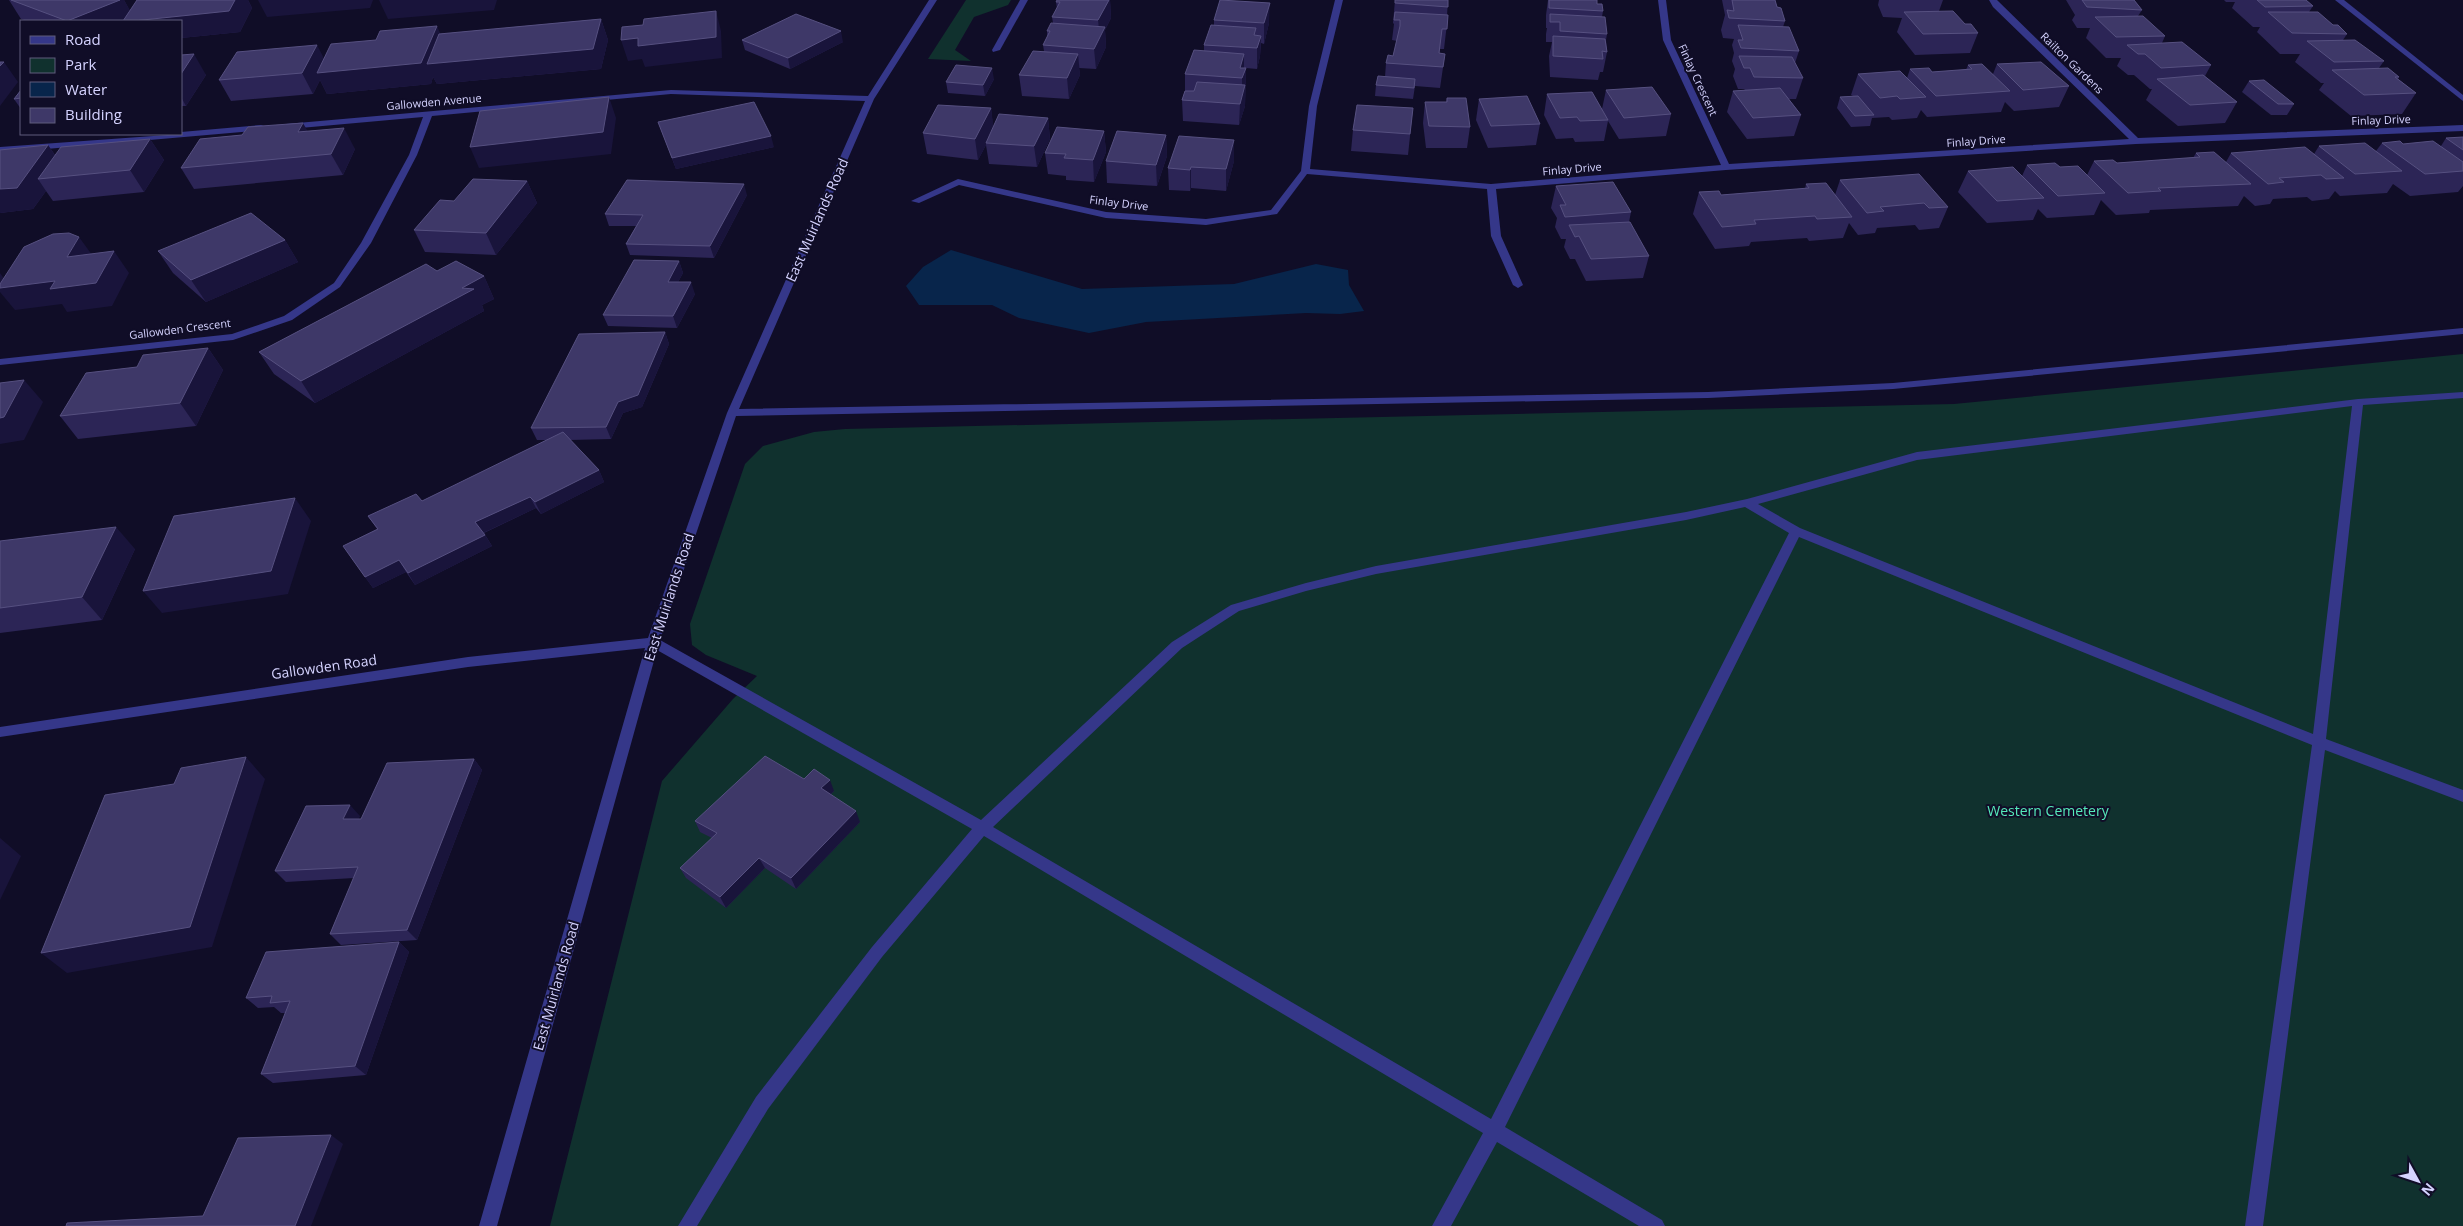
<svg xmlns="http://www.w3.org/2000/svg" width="2463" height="1226" viewBox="0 0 2463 1226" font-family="'Open Sans',sans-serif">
<rect width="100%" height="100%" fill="#100d27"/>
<g fill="#10312e">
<path d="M966 0H1011L1008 5 974 17 955 50 971 61 928 59Z"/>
<path d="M2463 354V1226H550L662 781 733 699 757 676 706 655 692 645 690 624 745 464 763 446 814 432 845 429 1954 404Z"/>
</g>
<path fill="#08254b" d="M951 250 1082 289 1234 284 1316 264 1348 270 1349 285 1364 311 1340 314 1306 313 1146 322 1089 333 1019 318 992 305H919L906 286 923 267Z"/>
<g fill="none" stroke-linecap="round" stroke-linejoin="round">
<g fill="#353789" fill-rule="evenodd">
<path d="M929 0H937L874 99 739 409 1708 392 1893 383 2463 328V334L1893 389 1708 398 736 416 660 640 981 820 1172 642 1231 605 1306 583 1376 566 1686 512 1747 499 1917 452 2358 399 2463 392V398L2363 405 2326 739 2463 790V802L2325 750 2263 1226H2245L2312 745 1799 537 1505 1127 1662 1220 1665 1226H1639L1497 1142 1451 1226H1432L1483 1133 984 836 882 957 768 1109 697 1226H678L756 1097 872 947 972 829 657 650 497 1226H479L645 648 468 667 0 737V727L468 657 648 638 727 413 865 101 671 94 432 116 417 155 371 243 340 287 292 320 233 340 0 365V359L232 334 284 316 334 283 361 243 409 155 423 117 289 129 286 128V124L671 90 868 96ZM2352 406 2313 734 1800 528 1758 504 1917 460ZM1745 507 1789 533 1491 1119 993 827 1182 648 1239 611 1306 591 1376 574 1686 520Z"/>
<path d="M1020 0H1028L1000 50 993 52 992 50Z"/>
<path d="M1335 0H1343L1317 106 1310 169 1491 184 1721 165 1663 40 1658 0H1666L1671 40 1729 164 2129 139 1993 7 1989 0H1997L2138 138 2463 125V131L2136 144 1726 170 1496 189 1501 236 1523 285 1518 288 1513 285 1491 236 1487 189 1307 174 1277 214 1206 225 1106 218 959 185 919 203 911 201 958 179 1106 212 1206 219 1271 210 1301 171 1309 106Z"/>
<path d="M2335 0H2344L2463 95V101Z"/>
<path d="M261 125 264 126V130L0 153V147L181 134V132Z"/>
</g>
</g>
<g fill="#2c2556">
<path d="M9 0H124L130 11 137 0H248L252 8 240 32 181 38V21H27L21 19Z"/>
<path d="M1057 0H1110L1111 18 1105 30 1106 47 1096 69 1079 68 1080 75 1069 99 1022 96 1019 75 1044 51 1043 45 1047 37V31L1053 23 1052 17 1057 9 1056 2Z"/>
<path d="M1395 0H1448L1447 15H1448L1444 49H1440L1439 53 1445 54 1440 88 1415 86 1413 99 1375 96 1376 85 1385 77 1386 63 1393 56 1397 41 1392 40 1394 24 1393 23Z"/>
<path d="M1548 0H1597V4L1603 11 1602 17 1607 34 1606 40 1607 52 1603 72H1600L1598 80 1550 77 1549 56 1552 42H1546V34L1547 28H1546V15Z"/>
<path d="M1722 0H1775L1777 7 1785 21 1783 27 1799 51 1795 63 1803 78 1796 99H1789L1801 115 1794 136 1747 139 1727 112 1733 91 1745 90 1744 89H1738L1733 76 1735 69 1732 61 1734 53 1732 45 1734 39 1723 38 1721 30 1725 15Z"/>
<path d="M1879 0H1943L1939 11 1965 24 1978 33 1970 53 1915 55 1897 32 1902 18 1883 17 1878 5Z"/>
<path d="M2066 0H2134L2142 10 2138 16 2165 36 2162 43 2211 65 2205 76 2237 102 2225 123 2178 126 2146 100 2152 89H2150L2134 75H2128L2117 66 2121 58H2106L2086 38 2090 28H2077L2072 20 2075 15Z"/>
<path d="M2224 0H2306L2313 6 2309 12 2347 34 2343 40 2384 61 2379 68 2399 77 2398 79 2416 93 2402 114 2351 116 2319 90 2324 83H2321L2295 62 2300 54H2280L2257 32 2260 27H2253L2232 8 2235 2H2226Z"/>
<path d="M601 19 608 40 601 69 437 84 433 77 431 84 327 94 320 80 313 94 231 101 219 80 440 34Z"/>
<path d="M1214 20 1269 23 1264 44 1261 43 1260 56 1257 69 1246 68 1245 106 1239 125 1183 121 1182 100 1185 91V74L1204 51V45L1214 25Z"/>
<path d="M742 40 843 42 790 69 745 50Z"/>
<path d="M181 55 206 75 186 106H181Z"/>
<path d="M1997 64 2069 86 2059 107 2014 111 2005 102 2001 112 1927 117 1921 110 1917 118 1892 120 1889 117 1872 118 1870 126 1851 127 1837 108 1840 97 1853 96 1851 95 1858 74 1907 78 1910 69 1932 72 1966 70 1968 65 1993 74Z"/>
<path d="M994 79 985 96 948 93 946 82Z"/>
<path d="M2249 81 2294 104 2287 115H2271L2242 92Z"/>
<path d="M21 90V109L14 99Z"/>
<path d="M1606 90 1671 114 1666 136 1619 139 1608 121 1604 141 1575 142 1573 138 1556 139 1544 115 1547 94 1602 109Z"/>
<path d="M1447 98 1470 127 1467 148H1426L1423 123 1425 102H1446Z"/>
<path d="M1479 99 1540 124 1536 145 1488 148 1476 120Z"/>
<path d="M991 108 993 127 1048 118 1050 139 1037 167 989 164 986 145 978 160 927 154 923 133Z"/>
<path d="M1413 108 1408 155 1351 151 1353 130Z"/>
<path d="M658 122 774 147 676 169Z"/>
<path d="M308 131 355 149 343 175 194 189 181 168Z"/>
<path d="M1104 131 1106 152 1094 182 1066 180V176L1048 174 1045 153Z"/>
<path d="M1166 135 1167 156 1157 186 1107 183 1106 161Z"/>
<path d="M2463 137V186L2458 192 2410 196 2393 184 2387 193 2340 196 2335 191 2329 199 2312 201 2307 197 2273 199 2270 204 2255 206 2244 196 2238 206 2150 210 2149 213 2116 215 2101 200 2094 215 2047 218 2038 209 2033 220 1987 223 1958 192 1968 171 2022 176 2027 165 2087 175 2094 161 2117 163 2193 158 2196 153 2226 162 2231 153 2314 154 2319 146 2376 151 2382 143 2441 146 2446 138Z"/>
<path d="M150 139 164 160 144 192 53 201 46 191 33 209 0 213 48 145 55 155Z"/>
<path d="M1234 161 1226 191 1191 188 1190 191 1169 190 1168 168Z"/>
<path d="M1840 180 1948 207 1939 228 1919 230 1915 225 1877 228 1875 233 1858 235 1849 223 1843 238 1809 241 1807 238 1751 242 1749 246 1715 249 1693 214 1699 192 1721 195 1805 189 1806 184 1835 195Z"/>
<path d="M527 181 537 203 496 255 425 252 414 230 454 201Z"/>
<path d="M1556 186 1631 212 1629 222 1649 256 1643 278 1586 281 1575 259H1570L1564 247 1566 239H1561L1555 227 1557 218 1551 208Z"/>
<path d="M747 195 714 258 630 255 626 244 636 226H609L605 214Z"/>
<path d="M285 240 298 262 206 302 173 273 158 251Z"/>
<path d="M679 261 683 273 678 282 695 294 677 328 608 326 603 315Z"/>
<path d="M437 271 484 276 494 299 482 305 484 311 315 403 274 374 259 352Z"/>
<path d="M665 332 669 344 642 407 623 413 611 439 570 440 599 470 604 482 541 514 536 508 484 533 492 546 415 585 406 572 373 588 343 546 377 529 368 516 422 501 547 440H537L531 428Z"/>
<path d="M208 348 223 370 196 426 78 439 60 416 137 367Z"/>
<path d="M0 541 135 549 102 620 0 633Z"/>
<path d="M474 759 482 770 417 940 341 945 330 934 354 878 286 882 275 871 360 816 358 819H361Z"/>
<path d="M804 779 834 791 830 795 860 822 796 889 765 868 726 908 686 878 680 868 712 838 700 832 695 821Z"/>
<path d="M399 942 409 952 366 1075 273 1083 261 1074 285 1013H281L274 1007 258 1008 246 998Z"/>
</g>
<g fill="#19143b">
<path d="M120 0H124L135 19 129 21H67Z"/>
<path d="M235 0H248L252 8 240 32 181 38V21H134Z"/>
<path d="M258 0H373L370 8 267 17Z"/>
<path d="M379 0H497L494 10 388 19Z"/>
<path d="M1109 0H1110L1111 18 1105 30 1106 47 1096 69 1094 49 1100 38 1098 20Z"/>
<path d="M1270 3 1269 23 1264 44V23Z"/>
<path d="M716 11 721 31 722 58 645 67 642 59 628 61 621 40Z"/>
<path d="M601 19 608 40 601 69 437 84 433 77 431 84 327 94 320 80 313 94 302 73 317 45 328 66 437 26 446 47Z"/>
<path d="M841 31 843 42 790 69 788 58Z"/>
<path d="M1261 36 1260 56 1257 69V48Z"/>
<path d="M194 54 206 75 186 106 181 97V74Z"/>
<path d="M1078 54 1080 75 1069 99 1067 78Z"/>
<path d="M1244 54V73L1246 68 1245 106 1239 125 1240 104 1242 93V78L1240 68Z"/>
<path d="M4 62 18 82 0 106V66Z"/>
<path d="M992 68 994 79 985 96 983 85Z"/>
<path d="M609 97 616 118 611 154 479 168 470 147Z"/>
<path d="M991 108 994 130 986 143V145L978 160 975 139Z"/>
<path d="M1048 118 1050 139 1037 167 1034 146Z"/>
<path d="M303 123 315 144 298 132Z"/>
<path d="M344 128 355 149 343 175 331 154Z"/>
<path d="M1104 131 1106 152 1094 182 1093 160Z"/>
<path d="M1166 135 1167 156 1157 186 1156 165Z"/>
<path d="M771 136 774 147 676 169 672 158Z"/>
<path d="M150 139 164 160 144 192 130 170Z"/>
<path d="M1234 140V161L1226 191V169Z"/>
<path d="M48 145 62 166 38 179 46 191 33 209 0 213V189Z"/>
<path d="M1191 167V188L1190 191V170Z"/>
<path d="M527 181 537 203 496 255 486 233Z"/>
<path d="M744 184 747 195 714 258 710 246Z"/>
<path d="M79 237 95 259 67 257Z"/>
<path d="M285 240 298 262 206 302 191 280Z"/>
<path d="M114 251 129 273 112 306 67 312 62 304 15 310 0 292V288Z"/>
<path d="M679 261 683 273 672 293 668 282Z"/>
<path d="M0 273 5 280 0 288Z"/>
<path d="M484 276 494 299 482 305 484 311 315 403 301 381 462 288Z"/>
<path d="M691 282 695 294 677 328 673 316Z"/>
<path d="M665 332 669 344 642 407 623 413 611 439 606 427 618 402Z"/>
<path d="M208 348 223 370 196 426 180 403Z"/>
<path d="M24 380 43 402 24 440 0 444V418Z"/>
<path d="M599 470 604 482 541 514 535 502Z"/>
<path d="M530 497 536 508 481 534 475 522Z"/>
<path d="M295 498 311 521 288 594 162 613 143 591Z"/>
<path d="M116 527 135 549 102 620 82 597Z"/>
<path d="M485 535 492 546 415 585 408 573Z"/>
<path d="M399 560 406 572 373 588 365 577Z"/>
<path d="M246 757 265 779 212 947 67 973 41 953Z"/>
<path d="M474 759 482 770 417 940 407 930Z"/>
<path d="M830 780 834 791 825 800 821 788Z"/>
<path d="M350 805 360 816 353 831 343 819Z"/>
<path d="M856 811 860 822 796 889 791 878Z"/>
<path d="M0 838 21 856 0 900Z"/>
<path d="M759 858 765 868 726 908 720 897Z"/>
<path d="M399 942 409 952 366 1075 355 1066Z"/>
<path d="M331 1135 343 1144 311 1226H295Z"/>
</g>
<g fill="#3e3868" stroke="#565080">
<path d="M11 0H120L67 21Z"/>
<path d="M137 0H235L229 11 133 21H123Z"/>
<path d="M1057 0H1109L1098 20 1052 17 1060 2H1056Z"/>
<path d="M1220 0 1270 3 1264 23 1214 20Z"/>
<path d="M1395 0H1448V7L1395 3Z"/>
<path d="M1549 0H1597V4H1602L1603 11 1549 8Z"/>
<path d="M1732 0H1775L1777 7 1781 8 1785 21 1729 18 1727 10 1734 11Z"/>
<path d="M2082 0H2134L2142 10 2087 7Z"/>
<path d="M2257 0H2306L2313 6 2265 7Z"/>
<path d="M716 11V37L638 46V38L621 40 622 27 643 25 644 19Z"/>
<path d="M1953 11 1965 24H1971L1978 33 1923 34 1904 12Z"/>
<path d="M1395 12 1448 15 1447 29H1442L1439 53 1445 54 1443 67 1386 63 1388 55 1393 56 1400 26V20H1394Z"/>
<path d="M2268 12H2318L2333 25H2338L2347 34 2292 33Z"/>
<path d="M796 14 841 31 788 58 742 40Z"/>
<path d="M1550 14 1605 17 1607 34 1560 31V22H1550Z"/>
<path d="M2143 16 2165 36 2116 37 2095 17Z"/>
<path d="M601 19 593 49 427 64 439 34Z"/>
<path d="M1051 23 1105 27 1094 49 1043 45 1050 31H1047Z"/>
<path d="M1211 25 1256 28 1254 35 1261 36 1257 48 1204 45Z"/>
<path d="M1738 25 1789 27 1799 51 1741 48 1738 40H1743Z"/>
<path d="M437 26 421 63 317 73 331 44 376 40 380 31Z"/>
<path d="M1553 36 1605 39 1607 52 1602 51 1603 59 1553 56Z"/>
<path d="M2355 40 2384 61 2334 62 2307 41Z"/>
<path d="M2182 42 2211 65 2161 68 2145 54H2138L2127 45Z"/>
<path d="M317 45 302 73 219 80 237 52Z"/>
<path d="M1194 50 1244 54 1240 68H1246L1242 78 1185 74Z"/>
<path d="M1033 51 1078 54 1067 78 1019 75Z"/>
<path d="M194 54 181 74V55Z"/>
<path d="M1739 56 1792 57 1803 78 1754 77 1750 68H1744Z"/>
<path d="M0 62H4L0 66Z"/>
<path d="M2041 62 2069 86 2023 90 1997 64Z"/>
<path d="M1982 64 2010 91 1936 96 1910 69 1929 68 1932 72 1972 69 1968 65Z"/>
<path d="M956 65 992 68 983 85 946 82Z"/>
<path d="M2388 68 2399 77H2395L2416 93 2364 95 2332 70Z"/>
<path d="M1900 71 1926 97 1900 99 1897 96 1880 98 1858 74Z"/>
<path d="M2203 75 2237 102 2190 105 2157 79Z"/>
<path d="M1378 76 1415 79 1414 88 1376 85Z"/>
<path d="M2264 80 2294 104H2278L2249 81Z"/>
<path d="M1197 82 1245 85 1240 104 1182 100 1185 91H1194Z"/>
<path d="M1652 87 1671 114 1624 118 1606 90Z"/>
<path d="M1780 88 1801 115 1753 118 1733 91Z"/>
<path d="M21 90V98L14 99Z"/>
<path d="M1592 92 1608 120 1580 121 1577 117 1560 118 1547 94Z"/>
<path d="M1527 96 1540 124 1491 126 1479 99Z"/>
<path d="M1858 96 1874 115 1855 116 1840 97Z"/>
<path d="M609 97 603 132 470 147 480 111Z"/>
<path d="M1447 98H1466L1470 127 1429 126 1425 102H1447Z"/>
<path d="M754 102 771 136 672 158 658 122Z"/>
<path d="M938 105 991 108 975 139 923 133Z"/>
<path d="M1357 105 1413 108 1410 134 1353 130Z"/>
<path d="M999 114 1048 118 1034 146 986 143Z"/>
<path d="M303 123 298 132 344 128 331 154 181 168 200 139 242 135 248 127Z"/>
<path d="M1057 127 1104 131 1093 160 1064 158 1066 154 1045 153Z"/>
<path d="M1117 131 1166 135 1156 165 1106 161Z"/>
<path d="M1179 136 1234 140 1226 169 1191 167 1190 170 1168 168Z"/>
<path d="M2463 137V150L2446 138Z"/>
<path d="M150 139 130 170 38 179 61 147Z"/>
<path d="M2400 141 2403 144 2433 141 2463 162V171L2425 174 2382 143Z"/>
<path d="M2365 143 2402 171 2355 174 2319 146Z"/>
<path d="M48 145 17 188 0 189V150Z"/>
<path d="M2305 147 2344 178 2326 179 2321 175 2279 178 2284 182 2268 184 2231 153Z"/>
<path d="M2214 152 2251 184 2158 188 2161 191 2128 193 2094 161 2113 160 2117 163 2200 157 2196 153Z"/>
<path d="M2055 163 2060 167 2078 166 2105 193 2058 196 2027 165Z"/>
<path d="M2013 167 2044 198 1997 201 1968 171Z"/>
<path d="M1919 174 1948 207 1929 208 1924 203 1880 207 1884 211 1867 213 1840 180Z"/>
<path d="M473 179 527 181 486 233 414 230 440 200 454 201Z"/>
<path d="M627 180 744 184 710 246 626 244 643 215 605 214Z"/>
<path d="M1613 182 1631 212 1565 217 1560 205H1566L1556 186Z"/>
<path d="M1826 183 1852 217 1817 219 1815 216 1754 220 1756 224 1722 227 1699 192 1719 191 1721 195 1809 188 1806 184Z"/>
<path d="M251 213 285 240 191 280 158 251Z"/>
<path d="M1630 222 1649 256 1591 259 1579 236 1575 237 1569 225Z"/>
<path d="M69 233 79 237 67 257 114 251 96 283 50 289 55 281 0 288V284L24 247 53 234Z"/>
<path d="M634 260 679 261 668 282H691L673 316 603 315Z"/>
<path d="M456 261 484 276 462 288 474 289 301 381 259 352 426 264 437 271Z"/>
<path d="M665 332 638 395 618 402 606 427 531 428 579 334Z"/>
<path d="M208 348 180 403 60 416 86 373 137 367 143 355Z"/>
<path d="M24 380 4 417 0 418V383Z"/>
<path d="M563 432 599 470 535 502 530 497 475 522 485 535 408 573 399 560 365 577 343 546 378 529 368 516 416 494 422 501Z"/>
<path d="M295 498 271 571 143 591 174 516Z"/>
<path d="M116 527 82 597 0 608V541Z"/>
<path d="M765 756 804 779 814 769 830 780 821 788 856 811 791 878 759 858 720 897 680 868 717 833 695 821Z"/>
<path d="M246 757 190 927 41 953 105 795 174 784 181 768Z"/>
<path d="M474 759 407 930 330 934 358 867 275 871 306 806 350 805 343 819H361L387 763Z"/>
<path d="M399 942 355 1066 261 1074 290 1001 270 1003 272 996 246 998 266 952Z"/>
<path d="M331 1135 295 1226H66L67 1223 203 1216 238 1138Z"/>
</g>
<g text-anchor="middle" stroke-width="4" stroke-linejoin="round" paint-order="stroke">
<g font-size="11" fill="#d5d3ff" stroke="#100d27">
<text transform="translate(2072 63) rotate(44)" y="4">Railton Gardens</text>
<text transform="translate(1698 80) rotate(65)" y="4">Finlay Crescent</text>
<text transform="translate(434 102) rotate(-5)" y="4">Gallowden Avenue</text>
<text transform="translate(2381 120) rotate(-2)" y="4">Finlay Drive</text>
<text transform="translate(1976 141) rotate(-4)" y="4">Finlay Drive</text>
<text transform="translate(1572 169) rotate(-5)" y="4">Finlay Drive</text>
<text transform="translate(1119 203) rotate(7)" y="4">Finlay Drive</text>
<text transform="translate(180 329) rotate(-7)" y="4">Gallowden Crescent</text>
</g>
<g font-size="14" fill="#d5d3ff" stroke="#100d27">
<text transform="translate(817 220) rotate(-66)" y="5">East Muirlands Road</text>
<text transform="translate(669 597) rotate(-72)" y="5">East Muirlands Road</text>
<text transform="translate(324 667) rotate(-8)" y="5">Gallowden Road</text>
<text transform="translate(556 986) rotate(-74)" y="5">East Muirlands Road</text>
</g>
<g font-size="14" fill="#55e9ba" stroke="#100d27">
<text x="2048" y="816">Western Cemetery</text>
</g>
</g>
<rect x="20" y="20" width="162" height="115" fill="#100d27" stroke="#5f5c7d"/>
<rect x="30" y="36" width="25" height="8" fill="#353789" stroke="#5f5c7d"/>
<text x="65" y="45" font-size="15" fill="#d5d3ff">Road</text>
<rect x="30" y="58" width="25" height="15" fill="#10312e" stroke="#5f5c7d"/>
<text x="65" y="70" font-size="15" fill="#d5d3ff">Park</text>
<rect x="30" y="82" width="25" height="15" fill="#08254b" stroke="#5f5c7d"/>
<text x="65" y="95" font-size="15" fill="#d5d3ff">Water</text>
<rect x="30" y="108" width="25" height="15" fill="#3e3868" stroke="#5f5c7d"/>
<text x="65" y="120" font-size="15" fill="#d5d3ff">Building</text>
<g transform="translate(2418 1181) rotate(130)" stroke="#100d27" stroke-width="4" paint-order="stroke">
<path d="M0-4L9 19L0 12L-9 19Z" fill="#d5d3ff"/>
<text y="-8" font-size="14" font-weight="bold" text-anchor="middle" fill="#d5d3ff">N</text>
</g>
</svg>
